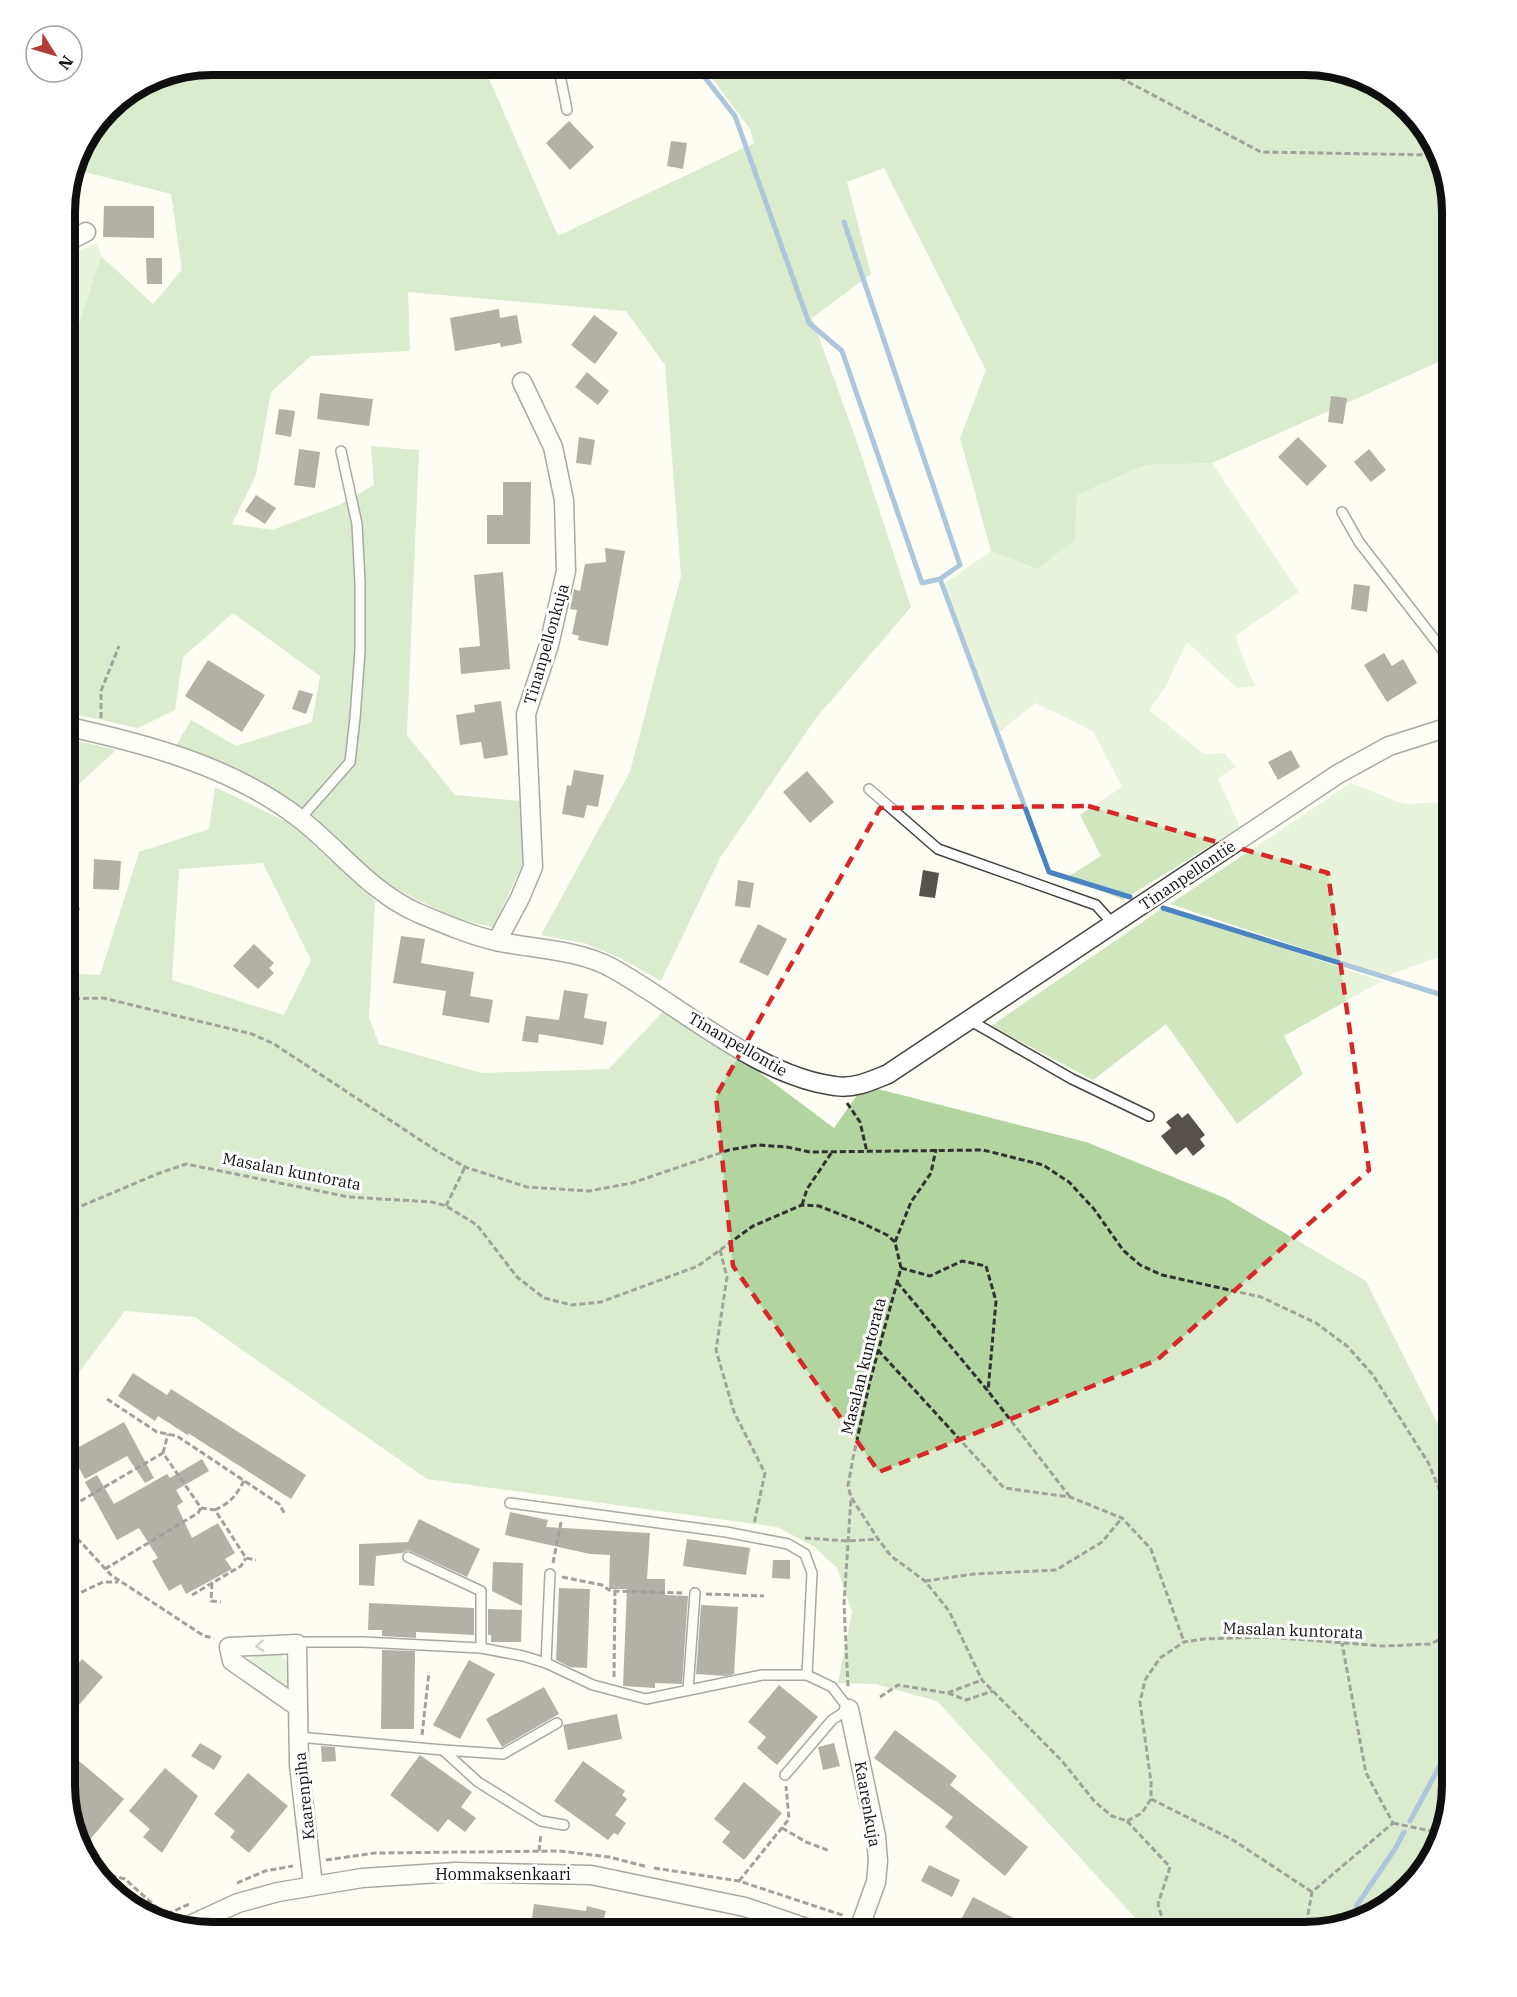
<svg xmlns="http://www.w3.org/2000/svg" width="1517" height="1997" font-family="'IBM Plex Serif',serif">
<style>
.green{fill:#cfe6bf}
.forest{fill:#b2d5a0;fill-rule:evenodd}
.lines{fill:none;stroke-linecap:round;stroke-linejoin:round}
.stream{stroke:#4a84c1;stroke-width:5}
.building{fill:#57524d}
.lane-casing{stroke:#424242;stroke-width:12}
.street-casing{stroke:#424242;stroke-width:21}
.path{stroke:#313131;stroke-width:3;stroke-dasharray:6 3;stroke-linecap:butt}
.lane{stroke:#fff;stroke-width:9}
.street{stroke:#fff;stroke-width:18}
.oneway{stroke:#9f9f9f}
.marked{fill:none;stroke:#d62828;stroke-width:4.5;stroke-dasharray:12 8;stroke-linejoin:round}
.labels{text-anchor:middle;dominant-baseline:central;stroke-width:6;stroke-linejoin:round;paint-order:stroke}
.street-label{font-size:16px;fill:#0f0f0f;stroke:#fff}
.rim{fill:none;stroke:#0f0f0f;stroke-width:8}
</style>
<rect width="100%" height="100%" fill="#fefdf3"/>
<g class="green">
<polygon points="97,243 101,256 65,368 65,256"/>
<polygon points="1212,463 1299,592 1236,635 1238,646 1255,686 1237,688 1187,642 1166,686 1149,710 1204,754 1224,753 1236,767 1218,778 1240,827 1123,900 1068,877 1101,856 1080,815 1122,787 1093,731 1035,703 1000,732 941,586 991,551 1037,569 1075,540 1077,495 1145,465"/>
<polygon points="1351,783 1404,804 1452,802 1452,960 1444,955 1386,976 1170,904"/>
<polygon points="1163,908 1382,981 1284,1036 1303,1074 1237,1124 1166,1024 1093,1080 991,1026"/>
<polygon points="257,1655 281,1655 290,1665 289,1687 286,1689 256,1668 250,1661 252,1656"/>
</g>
<g class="forest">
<polygon points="212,65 483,65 558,236 754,143 750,129 702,65 1315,65 1379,84 1428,130 1452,212 1452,356 1212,463 1145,465 1077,495 1075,540 1037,569 991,551 960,438 986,370 884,168 847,182 871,274 812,318 859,448 911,607 816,718 720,858 661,981 620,958 584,943 541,935 630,772 681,576 665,365 626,311 408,292 410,351 311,356 271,392 256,475 232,524 272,530 339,505 374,485 371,446 419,450 407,735 455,795 522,801 523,864 493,927 454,918 389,885 320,824 285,797 235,768 176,746 191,720 236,746 312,722 320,676 233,613 183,657 175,710 138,728 65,712 65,368 101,256 153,304 182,270 171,194 85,172 75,165 80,147 114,101 156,76"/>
<polygon points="65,738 116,750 65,797"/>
<path d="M215 787 291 824 375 901 369 1018 379 1044 481 1073 609 1069 669 1005 834 1128 857 1095 874 1088 1086 1142 1225 1198 1366 1281 1452 1452V1786L1433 1859 1388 1906 1306 1932H1148L937 1701 875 1684 838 1683 852 1612 837 1568 815 1547 777 1527 427 1479 195 1317 125 1311 65 1391V973L100 975 139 852 209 829ZM263 863 311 960 284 1015 172 980 179 869Z"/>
</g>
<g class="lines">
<g class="stream">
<polyline points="695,65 735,116 809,323 842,351 922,583 940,579 1049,872 1130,897"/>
<polyline points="844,222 960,565 940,579"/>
<polyline points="1163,908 1452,998"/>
<polyline points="1452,1444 1442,1416 1452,1388"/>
<polyline points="1410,1821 1452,1743"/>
<polyline points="1354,1915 1357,1905 1395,1849 1404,1832"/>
</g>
</g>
<g class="building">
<polygon points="569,121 594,147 570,170 546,143"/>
<polygon points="671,141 687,143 683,169 667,166"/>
<polygon points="104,206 154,206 154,238 103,237"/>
<polygon points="146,258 162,258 162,284 147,284"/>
<polygon points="499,309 500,318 517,315 522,343 501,347 500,343 455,351 450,318"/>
<polygon points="594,315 618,333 595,364 571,345"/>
<polygon points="587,372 609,391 598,405 575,387"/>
<polygon points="320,393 373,399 369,426 317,419"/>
<polygon points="1331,396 1347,398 1343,424 1328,422"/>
<polygon points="279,409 295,411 291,437 275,434"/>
<polygon points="579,437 595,440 591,465 576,463"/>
<polygon points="1298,437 1327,466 1307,486 1278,457"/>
<polygon points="299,449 320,452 315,488 294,485"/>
<polygon points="1369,449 1386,470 1371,482 1354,462"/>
<polygon points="503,482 531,482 530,544 487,544 487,515 503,515"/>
<polygon points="256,495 276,508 265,524 245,511"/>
<polygon points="605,548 625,551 608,646 578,640 579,636 572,634 577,610 570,609 574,589 580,591 585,564 606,562"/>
<polygon points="503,572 510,669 461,674 459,648 480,646 474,575"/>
<polygon points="1354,584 1370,586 1367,612 1351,609"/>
<polygon points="1384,653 1392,666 1403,659 1417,683 1387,702 1364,665"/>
<polygon points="208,660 265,695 242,732 185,696"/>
<polygon points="299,690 313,694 306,714 292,709"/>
<polygon points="501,701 508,755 484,759 481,742 460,745 456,715 475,712 474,705"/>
<polygon points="1291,750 1300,767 1278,780 1268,762"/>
<polygon points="574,770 604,775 598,807 587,805 584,818 562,814 567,785 571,786"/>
<polygon points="807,771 834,802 810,823 783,792"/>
<polygon points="94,859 121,861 119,890 93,889"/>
<polygon points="923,870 939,873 935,898 919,896"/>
<polygon points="738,880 754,883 750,908 735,906"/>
<polygon points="65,904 80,908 69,950 65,949"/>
<polygon points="758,924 787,939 768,976 739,962"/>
<polygon points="401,936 425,939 421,963 474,972 470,996 493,1000 489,1023 442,1015 446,991 393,983"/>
<polygon points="254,944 274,963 269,968 274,973 258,989 233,966"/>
<polygon points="564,990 588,994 584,1018 607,1022 603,1045 539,1034 538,1043 522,1041 526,1016 559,1020"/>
<polygon points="1178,1113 1182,1118 1188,1113 1205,1135 1200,1139 1205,1146 1193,1156 1186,1147 1176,1155 1161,1136 1171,1128 1166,1122"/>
<polygon points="133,1373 167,1395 171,1389 306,1475 291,1499 188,1433 189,1436 158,1416 155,1421 118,1396"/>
<polygon points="124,1422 154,1478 145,1483 127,1456 85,1479 70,1452"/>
<polygon points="202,1459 209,1471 176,1490 183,1502 177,1506 192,1538 218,1523 235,1553 225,1559 232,1569 186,1594 181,1584 169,1591 152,1561 158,1558 139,1528 117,1540 85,1482 97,1475 114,1504 167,1474 170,1478"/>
<polygon points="510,1512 548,1520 546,1527 650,1533 647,1579 665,1579 665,1595 688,1596 682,1684 655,1683 655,1688 623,1686 627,1589 609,1589 610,1555 590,1554 505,1535"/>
<polygon points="419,1519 480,1549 467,1577 408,1550 402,1553 376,1556 374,1586 359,1585 359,1544 408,1542"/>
<polygon points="687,1539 750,1548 746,1575 683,1566"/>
<polygon points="773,1560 790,1560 790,1579 772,1578"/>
<polygon points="493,1562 523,1563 522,1606 492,1591"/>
<polygon points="559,1588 590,1589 587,1668 570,1667 556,1660"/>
<polygon points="369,1603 474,1608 474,1635 416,1632 416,1638 382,1636 382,1630 368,1630"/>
<polygon points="701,1605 738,1607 734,1674 726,1676 696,1674"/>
<polygon points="488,1609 522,1610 521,1642 491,1642 491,1635 488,1635"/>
<polygon points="382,1650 415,1651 414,1729 381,1729"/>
<polygon points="82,1659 103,1677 65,1721 65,1679"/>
<polygon points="469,1660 495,1674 460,1739 433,1725"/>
<polygon points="779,1685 818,1717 777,1765 757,1748 766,1737 748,1722"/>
<polygon points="544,1687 559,1714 502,1747 486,1719"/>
<polygon points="617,1714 622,1739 568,1750 563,1725"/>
<polygon points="895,1730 957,1776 950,1785 1028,1847 1005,1876 945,1827 953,1817 874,1758"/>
<polygon points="200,1743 222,1756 214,1770 191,1756"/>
<polygon points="834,1743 840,1766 823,1770 818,1747"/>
<polygon points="321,1746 335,1747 336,1761 322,1762"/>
<polygon points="65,1749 124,1799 83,1848 64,1785"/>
<polygon points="420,1755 472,1792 461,1807 476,1818 465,1832 448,1819 438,1832 390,1795"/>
<polygon points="583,1761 625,1791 622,1795 627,1799 615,1815 626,1823 618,1835 614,1833 608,1840 554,1801"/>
<polygon points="165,1768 198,1796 162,1853 143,1837 150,1829 129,1811"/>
<polygon points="248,1773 288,1806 249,1853 230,1837 235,1831 214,1814"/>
<polygon points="744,1782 782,1813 744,1860 722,1842 730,1832 714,1819"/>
<polygon points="929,1865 960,1880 952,1897 921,1881"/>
<polygon points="973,1897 1041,1932 973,1932 958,1925"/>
<polygon points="534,1904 586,1911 587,1906 606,1911 600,1932 585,1932 562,1926 561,1932 530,1932"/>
</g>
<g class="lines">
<defs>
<g id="lane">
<polyline points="555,65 560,75 567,110"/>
<polyline points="1342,512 1359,542 1452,662"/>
<polyline points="869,789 938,849 1096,905 1114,925"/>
<polyline points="300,819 350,762 355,718 360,651 360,582 357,524 341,451"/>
<polyline points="971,1021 1072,1079 1149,1116"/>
<polyline points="510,1503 726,1532 788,1544 805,1554 812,1573 807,1675"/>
<polyline points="408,1557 481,1591 481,1648"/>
<polyline points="297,1644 307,1642 363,1642 481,1648 523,1656 546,1663 593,1685 646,1699 762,1675 807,1675 832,1687 849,1709 832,1720 785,1775"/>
<polyline points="546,1663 550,1574"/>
<polyline points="688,1690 695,1593"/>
<polyline points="298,1737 443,1750 478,1782 523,1810 541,1821 564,1825"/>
<polyline points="443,1750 503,1754 557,1723"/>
</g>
<g id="street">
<polyline points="65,243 86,232"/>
<path d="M65 726C147 744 231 766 299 818 340 850 369 891 418 913 444 924 472 936 500 942 536 949 579 950 612 968 681 1006 757 1076 835 1086 854 1089 871 1081 888 1074L1338 774 1389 746 1452 726"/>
<polyline points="497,941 520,898 533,867 526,714 549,645 566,571 564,500 553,447 522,382"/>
<polyline points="298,1707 232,1661 229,1647 297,1644 299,1765 313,1885"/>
<polyline points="849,1709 876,1836 878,1861 876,1882 858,1932"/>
<polyline points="188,1926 238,1903 278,1892 362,1878 455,1872 591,1875 745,1907 818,1932"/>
<polyline points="755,1932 763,1913"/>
</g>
</defs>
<use href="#lane" class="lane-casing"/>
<use href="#street" class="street-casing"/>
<g class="path">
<polyline points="1096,65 1261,152 1435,155"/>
<polyline points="101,718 101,691 119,646"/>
<polyline points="65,999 103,998 252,1034 274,1044 437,1151 465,1167 527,1187 589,1191 632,1183 729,1150 758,1145 787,1147 810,1152 983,1150 1043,1165 1069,1182 1094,1209 1123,1250 1140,1265 1162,1275 1261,1297 1316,1323 1347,1346 1373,1375 1429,1464 1452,1521"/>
<polyline points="847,1103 860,1122 867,1152"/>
<polyline points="802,1205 807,1189 832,1152"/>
<polyline points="446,1206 465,1167"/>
<polyline points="65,1213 157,1174 186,1164 349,1197 432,1202 446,1206 477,1225 517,1277 544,1298 572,1305 601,1302 698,1266 753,1226 802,1205 819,1206 860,1222 887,1235 895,1242 901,1268 870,1381 853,1458 848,1486 851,1497 878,1539 891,1556 925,1581 949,1611 982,1680 1062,1761 1095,1802 1112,1816 1127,1821 1142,1813 1151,1799 1151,1782 1140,1702 1145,1680 1160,1658 1184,1642 1203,1639 1268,1637 1383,1646 1430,1644 1446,1637 1452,1631"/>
<polyline points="895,1242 911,1202 931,1173 936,1149"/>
<polyline points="720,1250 727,1277 716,1350 734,1412 765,1473 754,1524"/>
<polyline points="901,1268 930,1276 962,1261 986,1266 996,1301 988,1391"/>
<polyline points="897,1282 988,1391 1070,1497"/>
<polyline points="878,1350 1004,1488 1070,1497 1122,1518 1151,1549 1184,1642"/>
<polyline points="107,1399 157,1432 177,1436 279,1504 285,1514"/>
<polyline points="163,1453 168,1434"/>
<polyline points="1439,1489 1452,1483"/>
<polyline points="65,1510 163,1453 201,1508 215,1510 246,1558 256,1560"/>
<path d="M215 1510C231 1502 235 1497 244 1481"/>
<polyline points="65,1525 111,1575 204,1636 214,1638"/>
<polyline points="805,1538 848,1541 878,1539"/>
<polyline points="553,1563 561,1522"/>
<polyline points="105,1569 198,1513 201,1508"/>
<polyline points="562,1577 602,1585 609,1590 615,1591 682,1593"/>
<polyline points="925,1581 974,1574 1056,1570 1102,1542 1122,1518"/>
<polyline points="212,1583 211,1601 221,1602"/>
<polyline points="706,1594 764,1596"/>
<polyline points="192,1595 241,1566 246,1558"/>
<polyline points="65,1600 103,1582 118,1582"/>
<polyline points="614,1677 615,1591"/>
<polyline points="848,1686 844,1604 851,1498"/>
<polyline points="948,1693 966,1700 993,1691"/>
<polyline points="880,1697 898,1685 947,1693 982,1680"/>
<polyline points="422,1735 429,1672"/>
<polyline points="1151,1799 1233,1840 1312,1892"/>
<polyline points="1127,1821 1170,1867 1158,1904 1166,1932"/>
<polyline points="1393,1823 1440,1833"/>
<polyline points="782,1828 806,1842 830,1851"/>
<polyline points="539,1851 541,1834"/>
<polyline points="326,1860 375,1853 560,1851 609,1857 648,1867"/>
<polyline points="654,1868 739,1881 845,1916"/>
<polyline points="93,1871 125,1879 164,1914 168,1921"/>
<polyline points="739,1881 789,1819 786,1786"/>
<polyline points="237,1883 265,1871 293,1866"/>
<polyline points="159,1918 189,1904"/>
<polyline points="876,1928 887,1932"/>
<polyline points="1289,1932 1307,1920 1312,1892 1393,1823 1366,1773 1342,1643"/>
</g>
<use href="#lane" class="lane"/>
<use href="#street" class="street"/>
</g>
<defs><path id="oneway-chevron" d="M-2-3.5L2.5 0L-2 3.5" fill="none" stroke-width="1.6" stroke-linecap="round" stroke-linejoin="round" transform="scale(1.5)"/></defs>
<use class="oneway" href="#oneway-chevron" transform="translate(260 1646) rotate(177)"/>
<path d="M0 0H1517V1997H0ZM1088 806 1328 873 1369 1170 1157 1360 879 1472 733 1266 716 1096 880 808Z" fill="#fefdf3" fill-opacity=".55" fill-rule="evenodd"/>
<path class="marked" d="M1088 806 1328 873 1369 1170 1157 1360 879 1472 733 1266 716 1096 880 808Z"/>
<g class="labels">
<g class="street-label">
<text transform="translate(546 644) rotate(-74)">Tinanpellonkuja</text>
<text transform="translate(1187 875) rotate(-34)">Tinanpellontie</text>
<text transform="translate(738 1044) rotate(30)">Tinanpellontie</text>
<text transform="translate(292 1171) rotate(11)">Masalan kuntorata</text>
<text transform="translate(863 1366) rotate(-76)">Masalan kuntorata</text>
<text transform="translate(1293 1630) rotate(2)">Masalan kuntorata</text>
<text transform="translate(304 1796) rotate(-96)">Kaarenpiha</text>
<text transform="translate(868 1804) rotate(80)">Kaarenkuja</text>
<text x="503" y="1874">Hommaksenkaari</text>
</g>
</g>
<path d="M0 0H1517V1997H0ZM212 75H1305A137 137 0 0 1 1442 212V1785A137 137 0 0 1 1305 1922H212A137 137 0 0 1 75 1785V212A137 137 0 0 1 212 75Z" fill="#fff" fill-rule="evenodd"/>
<path class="rim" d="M212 75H1305A137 137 0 0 1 1442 212V1785A137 137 0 0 1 1305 1922H212A137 137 0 0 1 75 1785V212A137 137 0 0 1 212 75Z"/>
<g transform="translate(54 54) rotate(127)"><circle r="28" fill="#ffffff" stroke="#9f9f9f" stroke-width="1.5"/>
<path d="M0-4.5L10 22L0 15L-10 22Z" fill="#b33c34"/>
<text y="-9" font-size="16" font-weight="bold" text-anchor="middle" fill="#0f0f0f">N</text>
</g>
</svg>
